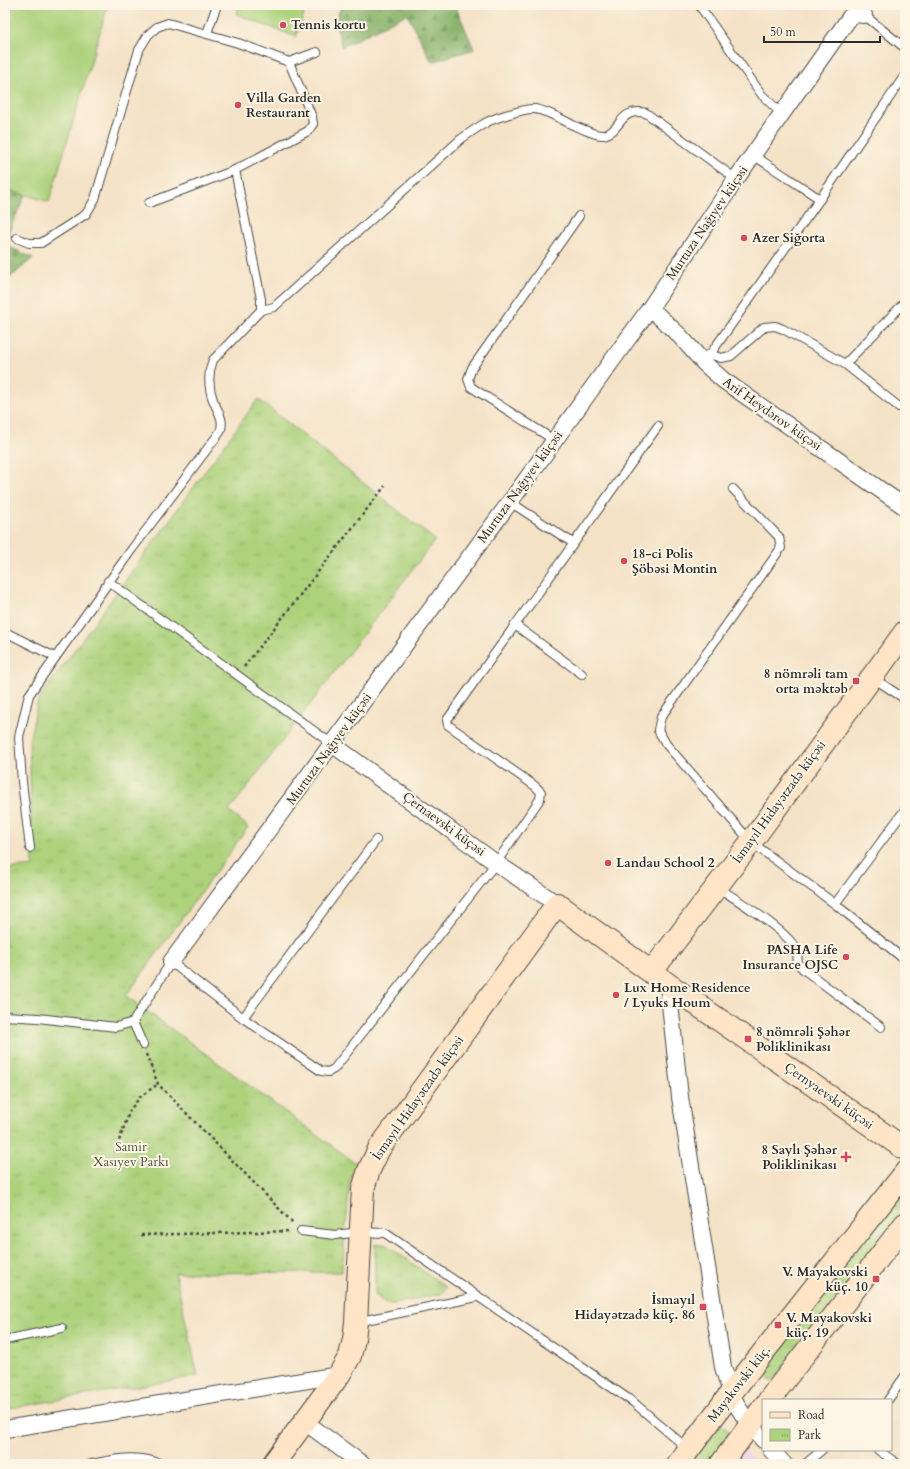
<svg xmlns="http://www.w3.org/2000/svg" width="910" height="1469" font-family="Cardo,serif">
<style>
.built{fill:#ecd1e9}
.green{fill:#acd27c;stroke:#6c7e54}
.forest{fill:url(#forest-firs);stroke:#5a704c}
.park{fill:url(#park-tufts);stroke:#6c7e54}
.lines{fill:none;stroke-linecap:round;stroke-linejoin:round}
.lane-casing{stroke:#494642;stroke-width:10}
.street-casing{stroke:#494642;stroke-width:18}
.secondary-casing{stroke:#494642;stroke-width:24}
.path{stroke:#494642;stroke-width:2.5;stroke-dasharray:3 3;stroke-linecap:butt}
.lane{stroke:#fff;stroke-width:8}
.street{stroke:#fff;stroke-width:16}
.secondary{stroke:#ffe4c6;stroke-width:22}
.poi-dot{fill:#d1495b;stroke:#fcf5e5;stroke-width:1.5}
.labels{text-anchor:middle;dominant-baseline:central;stroke-width:4;stroke-linejoin:round;paint-order:stroke}
.poi-label{font-size:13px;font-weight:bold;fill:#2b2b2b;stroke:#fcf5e5;text-anchor:start}
.street-label{font-size:13px;fill:#2b2b2b;stroke:#fcf5e5}
.park-label{font-size:13px;fill:#4b553f;stroke:#fcf5e5}
</style>
<defs>
<pattern id="forest-firs" width="22" height="20" patternUnits="userSpaceOnUse"><rect width="22" height="20" fill="#89b46c"/><path d="M5 1l3.5 6h-7zM16 11l3.5 6h-7z" fill="#709359"/></pattern>
<pattern id="park-tufts" width="24" height="20" patternUnits="userSpaceOnUse"><rect width="24" height="20" fill="#acd27c"/><path d="M3 7l-1-3M5 7V3M7 7l1-3M15 17l-1-3M17 17v-4M19 17l1-3" fill="none" stroke="#94b46b"/></pattern>
</defs>
<rect width="100%" height="100%" fill="#fcf5e5"/>
<filter id="ink" filterUnits="userSpaceOnUse"><feTurbulence type="fractalNoise" baseFrequency=".025" numOctaves="2"/><feDisplacementMap in="SourceGraphic" scale="8" xChannelSelector="R" yChannelSelector="G"/><feConvolveMatrix kernelMatrix="1 2 1 2 8 2 1 2 1" color-interpolation-filters="sRGB"/></filter>
<filter id="wash" filterUnits="userSpaceOnUse"><feTurbulence type="fractalNoise" baseFrequency=".012" numOctaves="4" result="noise"/><feDisplacementMap in="SourceGraphic" scale="16" xChannelSelector="R" yChannelSelector="G"/><feGaussianBlur stdDeviation="0.9" result="paint"/><feColorMatrix in="noise" values="0 0 0 0 0 0 0 0 0 0 0 0 0 0 0 0 0 1.4 0 .05"/><feComposite in="paint" operator="in"/></filter>
<g filter="url(#wash)">
<rect width="100%" height="100%" fill="#f4e2c6"/>
<polygon class="built" points="743,1451 761,1464 733,1464"/>
<g class="green">
<polygon points="5,5 108,5 49,202 5,189"/>
<polygon points="239,5 288,5 305,11 296,37 236,14"/>
</g>
<g class="forest">
<polygon points="342,5 455,5 474,49 432,62 407,14 342,47 335,22"/>
<polygon points="5,189 25,195 5,241"/>
<polygon points="5,245 33,258 5,282"/>
</g>
<g class="park">
<polygon points="258,399 435,540 229,811 248,827 126,996 357,1164 350,1180 342,1272 175,1273 198,1376 5,1409 5,869 33,866 29,741 38,700"/>
<polygon points="905,1185 905,1211 772,1382 760,1372"/>
<polygon points="375,1244 385,1244 446,1287 441,1294 388,1305 375,1295"/>
<polygon points="720,1424 733,1434 710,1464 690,1464"/>
</g>
</g>
<g filter="url(#ink)">
<g class="lines">
<defs>
<g id="lane">
<polyline points="699,5 762,95 783,115"/>
<polyline points="864,15 905,48"/>
<polyline points="207,33 217,5"/>
<polyline points="289,62 317,52"/>
<polyline points="753,155 820,199"/>
<polyline points="149,203 235,170"/>
<path d="M17 238 29 243H41L86 214 95 199 139 50 148 35 157 27 168 23 238 43 289 62 312 117 313 124 308 131 235 170 261 299V310L213 360C208 373 208 386 213 400 218 412 225 420 220 432L132 549 29 695 19 737 22 782 30 848"/>
<path d="M261 310 274 307 461 139C468 134 475 129 482 125 490 119 525 108 535 109 549 111 564 121 577 127 584 129 596 136 603 135 622 132 618 107 646 113L736 179"/>
<polyline points="709,354 721,358 731,356 764,327 775,326 783,329 845,364 899,407 905,408"/>
<polyline points="704,363 820,199 905,75"/>
<polyline points="845,364 905,302"/>
<polyline points="554,440 471,387 468,379 472,368 579,216"/>
<polyline points="733,489 779,537 781,548 661,717 658,730 666,744 751,842 835,904 905,960"/>
<polyline points="510,502 573,543"/>
<polyline points="108,581 332,744"/>
<polyline points="515,625 582,674"/>
<polyline points="5,632 55,657"/>
<polyline points="873,678 905,699"/>
<path d="M717 887C734 898 793 934 797 952 798 956 797 960 798 964L803 969 881 1027"/>
<polyline points="835,904 904,811"/>
<polyline points="5,1016 38,1018 116,1027 133,1022 171,962 243,1018 321,1071 328,1072 334,1069 496,863 540,799 541,792 535,786 448,725 447,720 658,426"/>
<polyline points="243,1018 376,840"/>
<polyline points="133,1022 143,1045"/>
<polyline points="301,1231 335,1235 360,1232 385,1233 633,1402 688,1449"/>
<polyline points="356,1322 477,1297"/>
<polyline points="5,1340 62,1328"/>
<polyline points="888,1400 905,1376"/>
<polyline points="878,1450 898,1464"/>
<path d="M91 1464C117 1459 136 1454 162 1464"/>
<polyline points="805,1464 822,1450"/>
</g>
<g id="street">
<polyline points="650,308 679,335 704,363 723,380 905,507"/>
<polyline points="332,744 496,863 557,904"/>
<polyline points="171,962 510,502 650,308 736,179 850,17 856,14 864,15"/>
<path d="M669 985 670 1004 680 1097 723 1367C733 1402 739 1413 763 1440"/>
<polyline points="305,1422 362,1464"/>
<polyline points="5,1429 339,1375"/>
<polyline points="771,1450 784,1464"/>
</g>
<g id="secondary">
<polyline points="652,971 751,842 905,632"/>
<polyline points="769,1400 905,1224"/>
<polyline points="273,1464 339,1375 350,1356 354,1339 356,1322 363,1189 369,1170 379,1149 557,904 669,985 905,1149"/>
<polyline points="678,1464 731,1393 905,1173"/>
<polyline points="721,1464 763,1408"/>
</g>
</defs>
<use href="#lane" class="lane-casing"/>
<use href="#street" class="street-casing"/>
<use href="#secondary" class="secondary-casing"/>
<g class="path">
<polyline points="244,667 385,486"/>
<polyline points="146,1054 158,1084 294,1224"/>
<polyline points="115,1152 130,1110 140,1097 158,1084"/>
<polyline points="141,1235 291,1231"/>
</g>
<use href="#lane" class="lane"/>
<use href="#street" class="street"/>
<use href="#secondary" class="secondary"/>
</g>
</g>
<g class="poi-dot">
<circle cx="283" cy="25" r="4"/>
<circle cx="238" cy="105" r="4"/>
<circle cx="744" cy="238" r="4"/>
<circle cx="624" cy="561" r="4"/>
<rect x="852" y="677" width="8" height="8" rx="2"/>
<circle cx="608" cy="863" r="4"/>
<circle cx="846" cy="957" r="4"/>
<circle cx="616" cy="995" r="4"/>
<rect x="744" y="1035" width="8" height="8" rx="2"/>
<path d="M844 1151h4v4h4v4h-4v4h-4v-4h-4v-4h4z"/>
<rect x="872" y="1275" width="8" height="8" rx="2"/>
<rect x="699" y="1303" width="8" height="8" rx="2"/>
<rect x="774" y="1321" width="8" height="8" rx="2"/>
</g>
<g class="labels">
<g class="poi-label">
<text x="291" y="25">Tennis kortu</text>
<text x="246" y="98">Villa Garden<tspan x="246" dy="15">Restaurant</tspan></text>
<text x="752" y="238">Azer Siğorta</text>
<text x="632" y="554">18-ci Polis<tspan x="632" dy="15">Şöbəsi Montin</tspan></text>
<text x="848" y="674" text-anchor="end">8 nömrəli tam<tspan x="848" dy="15">orta məktəb</tspan></text>
<text x="616" y="863">Landau School 2</text>
<text x="838" y="950" text-anchor="end">PASHA Life<tspan x="838" dy="15">Insurance OJSC</tspan></text>
<text x="624" y="988">Lux Home Residence<tspan x="624" dy="15">/ Lyuks Houm</tspan></text>
<text x="756" y="1032">8 nömrəli Şəhər<tspan x="756" dy="15">Poliklinikası</tspan></text>
<text x="837" y="1150" text-anchor="end">8 Saylı Şəhər<tspan x="837" dy="15">Poliklinikası</tspan></text>
<text x="868" y="1272" text-anchor="end">V. Mayakovski<tspan x="868" dy="15">küç. 10</tspan></text>
<text x="695" y="1300" text-anchor="end">İsmayıl<tspan x="695" dy="15">Hidayətzadə küç. 86</tspan></text>
<text x="786" y="1318">V. Mayakovski<tspan x="786" dy="15">küç. 19</tspan></text>
</g>
<g class="street-label">
<text transform="translate(707 223) rotate(-56)">Murtuza Nağıyev küçəsi</text>
<text transform="translate(772 414) rotate(35)">Arif Heydərov küçəsi</text>
<text transform="translate(520 487) rotate(-54)">Murtuza Nağıyev küçəsi</text>
<text transform="translate(329 749) rotate(-54)">Murtuza Nağıyev küçəsi</text>
<text transform="translate(779 802) rotate(-54)">İsmayıl Hidayətzadə küçəsi</text>
<text transform="translate(444 824) rotate(36)">Çernaevski küçəsi</text>
<text transform="translate(829 1096) rotate(35)">Çernyaevski küçəsi</text>
<text transform="translate(418 1098) rotate(-55)">İsmayıl Hidayətzadə küçəsi</text>
<text transform="translate(739 1384) rotate(-52)">Mayakovski küç.</text>
</g>
<g class="park-label">
<text x="131" y="1147">Samir<tspan x="131" dy="15">Xasıyev Parkı</tspan></text>
</g>
</g>
<rect width="910" height="1469" fill="none" stroke="#fcf5e5" stroke-width="20"/>
<rect x="762" y="1399" width="130" height="52" fill="#fcf5e5" stroke="#a8a49b"/>
<rect x="770" y="1412" width="20" height="6" fill="#ffe4c6" stroke="#a8a49b"/>
<text x="798" y="1419" font-size="12" fill="#2b2b2b">Road</text>
<rect x="770" y="1429" width="20" height="12" fill="url(#park-tufts)" stroke="#a8a49b"/>
<text x="798" y="1439" font-size="12" fill="#2b2b2b">Park</text>
<path d="M764 36v6h116v-6" fill="none" stroke="#2b2b2b" stroke-width="2"/>
<text x="770" y="36" font-size="12" fill="#2b2b2b" stroke="#fcf5e5" stroke-width="3" paint-order="stroke">50 m</text>
</svg>
